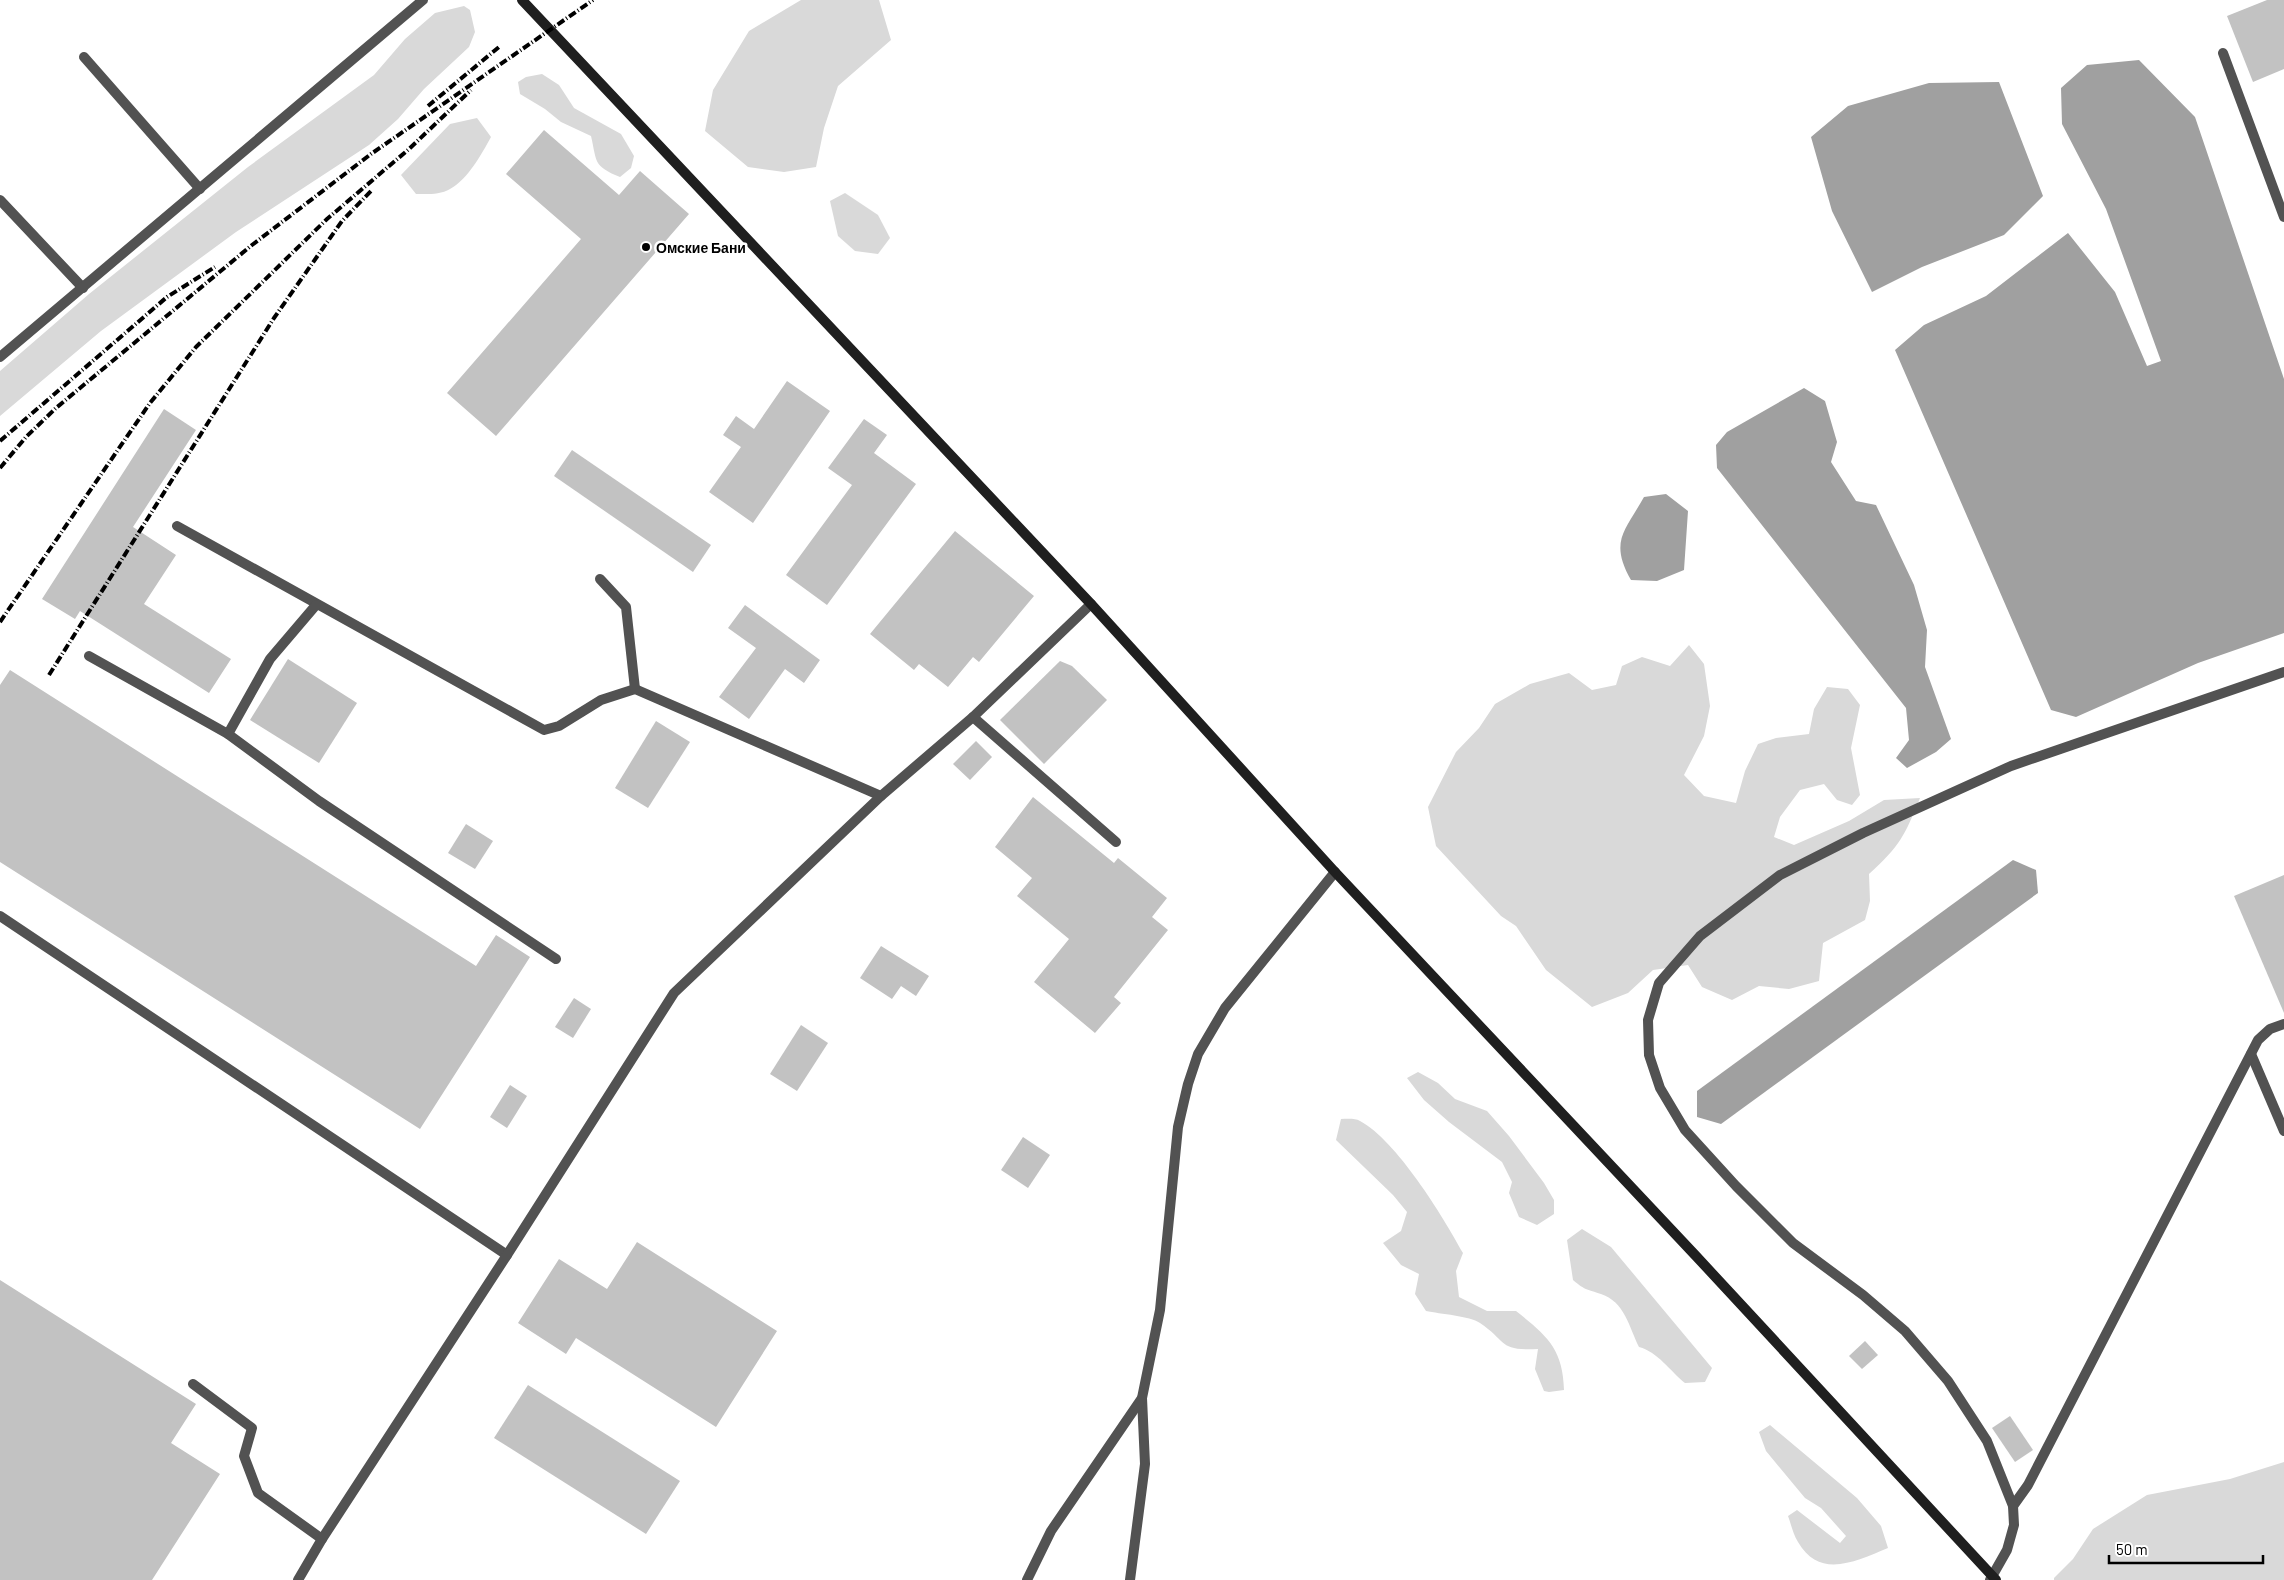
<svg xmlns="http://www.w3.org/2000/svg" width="2284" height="1580" font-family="Barlow,sans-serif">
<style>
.green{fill:#d9d9d9}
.water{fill:#a0a0a0}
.building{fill:#c2c2c2}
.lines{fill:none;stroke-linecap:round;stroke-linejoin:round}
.lane{stroke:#525252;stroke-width:10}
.street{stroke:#525252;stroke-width:10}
.secondary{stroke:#1f1f1f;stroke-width:10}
.rail{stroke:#000;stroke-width:4;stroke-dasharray:8 2.5 1 2.5;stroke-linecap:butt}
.poi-dot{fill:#000;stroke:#fff;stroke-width:2}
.labels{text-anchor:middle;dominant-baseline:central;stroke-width:5;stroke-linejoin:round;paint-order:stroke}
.poi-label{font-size:14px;font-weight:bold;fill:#000;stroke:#fff;text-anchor:start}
</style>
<rect width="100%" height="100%" fill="#fff"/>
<g class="green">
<polygon points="801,0 879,0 891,40 838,86 824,128 816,167 784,172 748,167 705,131 713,90 749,31"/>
<polygon points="464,6 470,10 475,32 469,47 424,89 398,119 369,145 236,232 101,331 0,416 0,371 89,294 248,167 374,75 405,39 435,13"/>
<path d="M542 74 559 85 574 108 621 134 634 156 631 168 620 177C593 166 597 162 591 136L561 122 545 109 520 94 518 82 526 77Z"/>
<path d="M477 118 491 137C481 155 468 179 450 189 440 195 427 194 416 194L401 175 450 124Z"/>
<polygon points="845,193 878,215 890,238 878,254 855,251 838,236 830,201"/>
<path d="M1689 645 1704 664 1710 706 1704 736 1684 775 1704 796 1736 803 1745 771 1758 744 1776 738 1809 734 1814 709 1827 687 1848 689 1860 705 1851 748 1860 795 1852 805 1837 800 1824 784 1800 790 1780 817 1774 837 1794 845 1849 821 1884 800 1920 798C1905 835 1900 846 1869 874L1870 901 1865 920 1823 943 1819 981 1789 989 1759 986 1732 1000 1702 987 1688 965 1653 970 1628 993 1592 1007 1546 970 1516 926 1501 916 1436 846 1428 807 1456 752 1479 728 1495 704 1530 684 1569 673 1592 690 1616 685 1622 666 1642 657 1670 666Z"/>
<polygon points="1418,1072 1438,1083 1455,1099 1487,1111 1509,1136 1544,1183 1554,1200 1554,1214 1537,1225 1519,1217 1509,1193 1512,1182 1502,1162 1449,1122 1424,1100 1407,1078"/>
<path d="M1341 1119C1347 1119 1355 1118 1360 1121 1396 1140 1443 1216 1463 1253L1456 1271 1459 1297 1487 1311H1516C1546 1335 1563 1348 1564 1390L1549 1392 1544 1391 1535 1369 1538 1349C1498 1351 1508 1342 1480 1323 1470 1316 1440 1314 1426 1311L1415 1294 1419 1274 1401 1265 1383 1243 1401 1231 1407 1212 1393 1195 1336 1140Z"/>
<path d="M1582 1229 1611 1247 1712 1368 1705 1382 1685 1383C1670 1371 1658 1352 1639 1347 1629 1327 1625 1302 1601 1294 1587 1289 1586 1291 1573 1280L1567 1240Z"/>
<path d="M1770 1425 1857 1498 1881 1526 1888 1548C1856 1561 1820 1580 1798 1542 1793 1534 1791 1524 1788 1516L1797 1510 1840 1543 1846 1536 1821 1508 1805 1498 1795 1486 1766 1451 1759 1432Z"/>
<polygon points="2284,1462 2284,1580 2054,1580 2054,1578 2073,1559 2093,1529 2147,1495 2230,1479"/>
</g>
<g class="water">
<polygon points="2139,60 2195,117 2284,379 2284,633 2198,663 2076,717 2051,710 1895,350 1924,325 1986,296 2068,233 2115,292 2147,366 2161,361 2106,209 2062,124 2061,88 2087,65"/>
<polygon points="1999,82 2043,196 2004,235 1922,267 1872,292 1832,211 1811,137 1848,106 1929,83"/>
<polygon points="1804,388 1825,401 1837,442 1831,462 1856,501 1876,505 1914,585 1927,630 1925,667 1951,739 1936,752 1907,768 1896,758 1909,740 1906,708 1717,468 1716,445 1727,432"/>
<path d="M1666 494 1688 511 1684 570 1657 581 1631 580C1609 541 1625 531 1644 497Z"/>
<polygon points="2013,860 2036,870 2038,893 1721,1124 1697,1117 1697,1091"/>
</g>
<g class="building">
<polygon points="2267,0 2284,0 2284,69 2253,82 2227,16"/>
<polygon points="544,130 619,195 640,171 689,214 496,436 447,393 581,239 506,174"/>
<polygon points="787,381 830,411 753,523 709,492 741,447 723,435 736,416 754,429"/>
<polygon points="164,409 196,430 133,527 176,555 144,604 231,659 209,693 80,611 75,619 42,599"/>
<polygon points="864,419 887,435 874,453 916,484 827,605 786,575 852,485 828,468"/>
<polygon points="572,450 711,545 693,572 554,476"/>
<polygon points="955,531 1034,596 979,662 973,657 948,687 919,664 914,670 870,634"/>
<polygon points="745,605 820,660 804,683 785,669 749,719 719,697 756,648 728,628"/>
<polygon points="288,659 357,703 319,763 250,720"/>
<polygon points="1060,661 1072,666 1107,700 1044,764 1000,720"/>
<polygon points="10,670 476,966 496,935 530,957 420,1129 0,862 0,685"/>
<polygon points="656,721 690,742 648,808 615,788"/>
<polygon points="976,741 992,757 970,780 953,764"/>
<polygon points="1033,797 1114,863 1118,858 1167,898 1152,917 1168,930 1114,997 1121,1003 1095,1033 1034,982 1069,939 1017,896 1032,878 995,847"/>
<polygon points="466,824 493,841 475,869 448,853"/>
<polygon points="2284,875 2284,1013 2234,896"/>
<polygon points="881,946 929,976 916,996 901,986 892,999 860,978"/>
<polygon points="574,998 591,1009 573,1038 555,1027"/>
<polygon points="801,1025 828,1043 797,1091 770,1074"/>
<polygon points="510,1085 527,1096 507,1128 490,1117"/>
<polygon points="1023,1137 1050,1155 1028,1188 1001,1170"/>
<polygon points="637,1242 777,1331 716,1427 576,1338 566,1354 518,1323 559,1259 607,1289"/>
<polygon points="0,1280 196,1404 171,1443 220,1474 152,1580 0,1580"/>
<polygon points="1865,1341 1878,1355 1862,1369 1849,1356"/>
<polygon points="528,1385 680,1481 646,1534 494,1438"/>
<polygon points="2010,1416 2033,1450 2015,1462 1992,1428"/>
</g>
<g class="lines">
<g class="lane">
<polyline points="2223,53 2284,217"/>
<polyline points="84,57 200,189"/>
<polyline points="0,200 83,288"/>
<polyline points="0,357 423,0"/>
<polyline points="177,526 544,730 559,726 601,700 635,689 881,796"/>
<polyline points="600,579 626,607 635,689"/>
<polyline points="89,656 228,734 319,801 556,959"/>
<polyline points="973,717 1116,842"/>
<polyline points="228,734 270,659 316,605"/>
<polyline points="0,916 507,1255"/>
<polyline points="2251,1054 2284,1131"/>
<polyline points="193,1384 252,1428 244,1456 258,1493 322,1539"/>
<polyline points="2013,1506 2028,1485 2258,1040 2270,1029 2284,1024"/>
<polyline points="1130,1580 1145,1464 1142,1398"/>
<polyline points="1990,1580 2007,1550 2014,1525 2013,1506 1987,1441 1948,1381 1905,1331 1863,1295 1793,1243 1736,1186 1685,1130 1660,1088 1649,1055 1648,1020 1659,983 1700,936 1780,875 1863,833 2011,766 2284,672"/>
</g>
<g class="street">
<polyline points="298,1580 322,1539 507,1255 674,993 881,796 973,717 1091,604"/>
<polyline points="1027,1580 1051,1531 1142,1398 1160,1310 1178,1127 1188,1084 1198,1054 1225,1008 1335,872"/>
</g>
<polyline class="secondary" points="522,0 1091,604 1335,872 1696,1256 1996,1580"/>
<g class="rail">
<polyline points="428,106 499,47"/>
<polyline points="0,441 167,297 215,267"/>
<polyline points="0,468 26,437 56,408 252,245 371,154 593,0"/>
<polyline points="0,622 150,403 196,347 327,219 409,149 471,90"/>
<polyline points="49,675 274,318 342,221 372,190"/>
</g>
</g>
<circle class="poi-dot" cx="646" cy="247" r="5"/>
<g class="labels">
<g class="poi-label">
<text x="656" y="247">Омские Бани</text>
</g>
</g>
<path d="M2109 1555v8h154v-8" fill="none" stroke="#000000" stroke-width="2.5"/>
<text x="2116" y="1555" font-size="15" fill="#000000" stroke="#ffffff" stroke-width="4" paint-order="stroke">50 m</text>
</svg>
